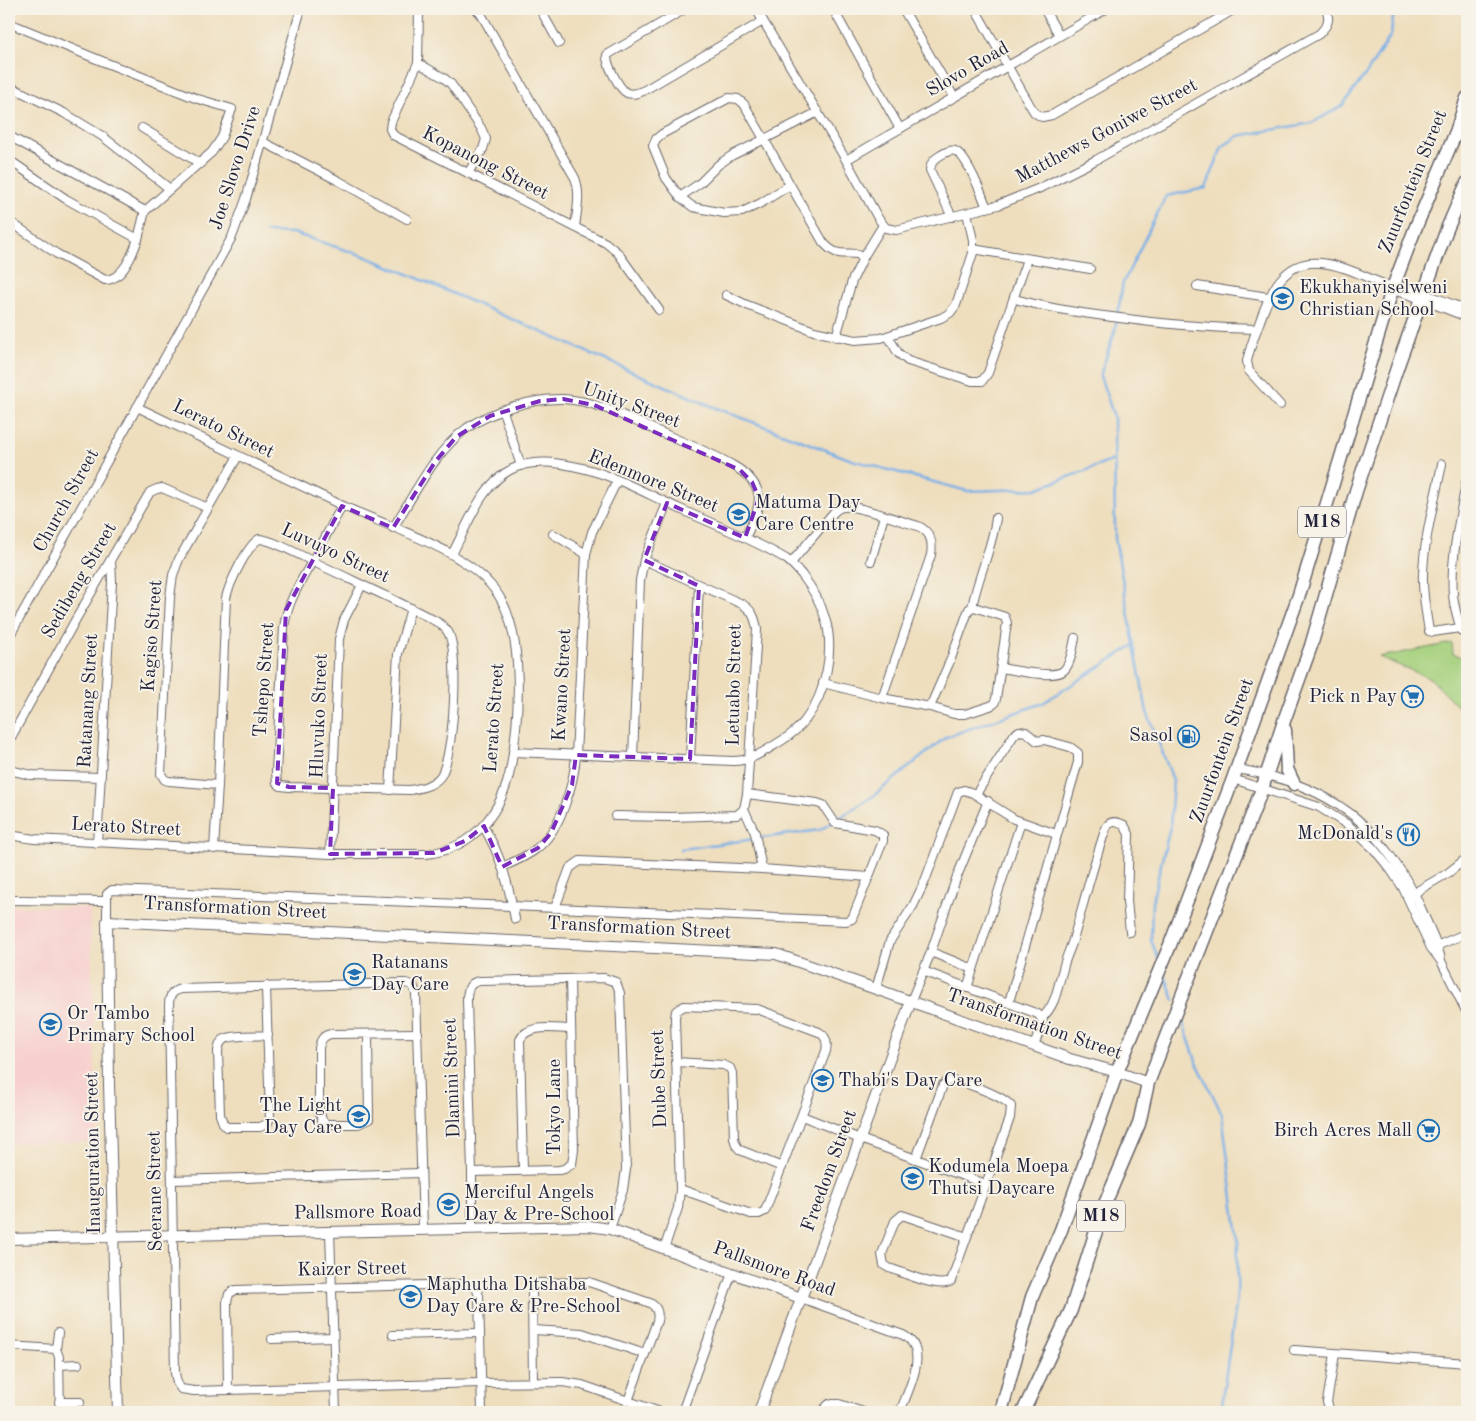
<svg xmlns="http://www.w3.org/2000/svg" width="1476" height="1421" font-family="'Old Standard TT',serif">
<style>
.built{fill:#f7d0ce}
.green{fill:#a5d07d;stroke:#64795c}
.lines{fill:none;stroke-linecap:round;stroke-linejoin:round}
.stream{stroke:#78afe7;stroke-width:2.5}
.minor-casing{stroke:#696468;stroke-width:10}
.tertiary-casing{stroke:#696468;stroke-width:12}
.primary-casing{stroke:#696468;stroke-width:15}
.minor{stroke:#fff;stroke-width:8}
.tertiary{stroke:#fff;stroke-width:10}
.primary{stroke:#fff;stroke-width:12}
.marked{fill:none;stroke:#7b2cbf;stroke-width:4;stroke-dasharray:10 6;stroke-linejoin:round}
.labels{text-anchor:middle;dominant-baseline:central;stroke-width:4;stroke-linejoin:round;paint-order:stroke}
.shield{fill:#f7f3e8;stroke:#62616f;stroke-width:1}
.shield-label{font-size:18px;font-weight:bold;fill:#22223b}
.street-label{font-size:19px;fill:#22223b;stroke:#f7f3e8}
.poi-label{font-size:19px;fill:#22223b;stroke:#f7f3e8;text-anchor:start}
</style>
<rect width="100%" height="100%" fill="#f7f3e8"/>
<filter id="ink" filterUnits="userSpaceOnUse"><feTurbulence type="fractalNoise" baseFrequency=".02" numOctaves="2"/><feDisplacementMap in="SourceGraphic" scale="10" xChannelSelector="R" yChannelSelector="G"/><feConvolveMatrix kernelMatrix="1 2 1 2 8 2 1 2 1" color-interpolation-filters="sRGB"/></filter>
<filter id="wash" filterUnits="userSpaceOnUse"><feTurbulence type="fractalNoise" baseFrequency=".0096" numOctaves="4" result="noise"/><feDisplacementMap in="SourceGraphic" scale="20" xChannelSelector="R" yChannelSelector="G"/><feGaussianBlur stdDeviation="1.12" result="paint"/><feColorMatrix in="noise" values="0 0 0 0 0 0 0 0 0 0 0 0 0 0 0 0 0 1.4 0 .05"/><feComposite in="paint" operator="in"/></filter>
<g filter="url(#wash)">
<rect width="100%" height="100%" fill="#eedebd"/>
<polygon class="built" points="9,906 90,908 97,1142 9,1143"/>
<polygon class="green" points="1452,643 1453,654 1467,659 1467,716 1431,679 1379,657"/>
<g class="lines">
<g class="stream">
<polyline points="265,232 293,233 364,256 415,277 711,406 852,460 967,491 1036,489 1114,460"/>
<polyline points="681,849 820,830 872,797 946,737 1043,703 1134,645"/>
<polyline points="1159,961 1151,940 1152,902 1170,827 1173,780 1147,712 1134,645 1115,538 1114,417 1100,376 1115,330 1123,283 1166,196 1206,188 1222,147 1238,136 1312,123 1342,106 1368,71 1391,35 1394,9"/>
<polyline points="1164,973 1174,1000"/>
<polyline points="1180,1015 1197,1063 1222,1114 1238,1237 1237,1299 1220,1412"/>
</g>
</g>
</g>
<g filter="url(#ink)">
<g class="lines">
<defs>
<g id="minor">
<polyline points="419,9 418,63 391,122 390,129 393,135 606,243 618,253 659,310"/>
<path d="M476 9 481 14 575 178C581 193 577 210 575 227"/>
<polyline points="540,9 559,43"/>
<path d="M685 9 607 55C606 63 619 89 627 93 633 95 638 93 643 91L763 21"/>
<path d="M756 9 846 160 878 218 886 228 896 230 998 205 1040 188 1096 160 1319 34C1327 26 1331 20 1326 9"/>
<polyline points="833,9 900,129"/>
<polyline points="903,9 954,97"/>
<polyline points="975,9 1031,107 1035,113 1042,117 1052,115 1235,9"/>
<polyline points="1044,9 1059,35"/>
<polyline points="9,23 109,64 198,99 232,109 222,137 212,152 145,211 138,239"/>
<polyline points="418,63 444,78 451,84 481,128 486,139 483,149 468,173"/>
<polyline points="9,86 64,113 102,136 170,189"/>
<polyline points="142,128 201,164"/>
<polyline points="9,136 145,211"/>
<polyline points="263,142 339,181 407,219"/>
<path d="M9 160 66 199 138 239C133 253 123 280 105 280L57 254 9 221"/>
<polyline points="846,160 1106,9"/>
<path d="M790 185 761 203 742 212 724 213 693 207 680 197 666 178 653 146 656 139 662 134 729 98 738 99 744 104 823 242C839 261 847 249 864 256"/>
<polyline points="680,197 700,183 718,165 731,156 818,112"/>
<path d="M952 217 930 170C931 162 934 159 941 155 945 153 950 149 955 151 966 154 983 197 987 208"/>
<polyline points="973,249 1090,269"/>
<polyline points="1197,286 1268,297"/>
<polyline points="1389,288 1392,290 1413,296 1467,317"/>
<polyline points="726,295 747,305 814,331 855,340 881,338 941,318 950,313 956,305 973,253 973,240 967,213"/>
<path d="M1015 299C1047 308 1079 313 1112 317 1161 324 1208 328 1257 329"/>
<polyline points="888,336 898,353 908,361 972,381 982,381 988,373 1027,259"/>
<polyline points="836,337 852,281 864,256 883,225"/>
<path d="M1280 405 1249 371 1247 361C1250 347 1255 334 1260 321 1270 292 1284 259 1321 263 1343 265 1365 277 1386 285 1408 285 1446 302 1467 310"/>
<polyline points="503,411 521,466"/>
<path d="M1442 464C1435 500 1424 537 1423 574 1422 593 1426 612 1429 631L1433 632 1460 628"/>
<path d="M393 528C414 495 435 451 467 428 494 410 531 398 564 399 600 401 635 422 667 435 689 445 712 453 732 465 743 471 754 480 758 492 762 507 751 525 745 538"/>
<polyline points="553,534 586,554"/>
<path d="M452 554C468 525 481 484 512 469 534 458 560 463 582 468 616 476 649 495 680 509 715 525 753 539 786 559 792 563 797 569 802 575 812 588 821 603 825 618 835 649 826 693 806 719 799 729 788 737 778 743 763 752 751 761 733 761L513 752"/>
<polyline points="871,561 884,516"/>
<path d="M791 563 834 512C837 509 840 507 844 507 858 505 903 522 918 526 931 532 933 542 931 555L882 698"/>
<path d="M972 607C978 576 992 549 996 518"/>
<path d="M1462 632C1458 620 1454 608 1453 595 1450 556 1461 515 1467 477"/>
<polyline points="9,637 232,237 246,199 301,9"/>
<path d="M1001 668C1014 670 1053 679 1063 671 1071 665 1073 647 1075 638"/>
<polyline points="823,683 882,698 930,707 954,714 965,714 990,706 994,704 996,699 1007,623 1005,617 974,607 969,609 950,661 930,707"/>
<polyline points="9,741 76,619 150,492 157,489 162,488 208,508"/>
<polyline points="633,757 640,580 644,560 667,503"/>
<polyline points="690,759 699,586"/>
<path d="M1237 769C1273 775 1313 787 1344 809 1377 831 1409 878 1424 915 1430 930 1439 945 1441 961"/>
<polyline points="9,770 31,775 100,777"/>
<polyline points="1233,779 1319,807 1348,825 1373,848 1391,870 1403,888 1431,948 1441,961 1467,1013"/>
<polyline points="218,785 169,781 165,780 161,774 170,597 173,575 179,559 238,456"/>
<polyline points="390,790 398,654 411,608"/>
<polyline points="976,794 1014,735 1019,731 1026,732 1037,741 1044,740 1070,747 1078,753 1078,762 1009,1002"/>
<polyline points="744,809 755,833 762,869 869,877"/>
<path d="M615 816 671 817 737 815 744 809 747 794 757 629C755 617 752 610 742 604L644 560"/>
<path d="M483 826C501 854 509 887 515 919"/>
<path d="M9 835 34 839 330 854H426C474 849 503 811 511 766 519 720 525 637 499 596 470 550 390 528 341 505 273 473 205 440 137 407"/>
<polyline points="97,843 112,582 111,560"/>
<path d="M214 849 218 785 226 598C229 584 247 546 259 539 272 539 305 558 318 564 342 575 366 587 390 598 405 606 422 613 437 622 441 624 445 628 448 632 460 651 454 759 440 777 432 786 422 788 410 790L289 787 281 786 277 783 276 772 284 628C287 602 300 583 313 560 323 542 332 524 342 506"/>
<polyline points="330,854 339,639 344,620 362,585"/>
<path d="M502 867C514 862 526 857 536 849 561 830 574 784 576 755L586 554 592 532 617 481"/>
<polyline points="1413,897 1419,890 1448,873 1467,858"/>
<polyline points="9,900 106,901"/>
<polyline points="555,908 570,868 580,861 762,869"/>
<polyline points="107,921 107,894 112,890 512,906 846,921 852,919 883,841 883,835 875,830 835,823 823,805 817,803 747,794"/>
<polyline points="1434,947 1467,933"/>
<polyline points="931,952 973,969"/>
<polyline points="923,971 1038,1014 1043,1021 1034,1046"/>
<path d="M266 986 270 1118 267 1124 260 1127H226L223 1123 220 1115 218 1051C219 1047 219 1043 223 1040 231 1034 258 1036 268 1035"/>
<polyline points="967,988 1021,822"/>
<polyline points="876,989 890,941 913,906 925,881 958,792 964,790 973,793 1014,819 1056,834"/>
<polyline points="911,1001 931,952 956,879 988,801"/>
<path d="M1042 1018C1057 1003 1057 988 1063 969 1065 959 1070 950 1073 940 1084 902 1093 865 1106 828 1110 820 1116 821 1124 825L1129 834 1127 901 1130 932"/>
<path d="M368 1034 369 1119 358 1124H326L322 1120 319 1110V1048C320 1041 323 1035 331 1034L418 1033"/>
<polyline points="676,1062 723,1065 730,1068 732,1073 734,1138 736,1145 740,1150 782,1167"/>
<polyline points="802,1116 860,1139 986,1184"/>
<path d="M916 1159 943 1085 948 1081C960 1079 1003 1096 1011 1106L1010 1118 951 1281C939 1290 903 1272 889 1268L884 1265 882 1254 895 1221 902 1215 967 1237"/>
<path d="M523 1170 520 1040C527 1023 556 1029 571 1029"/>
<polyline points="472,1172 559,1170 564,1169 572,1164 574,1150 570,979"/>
<polyline points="172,1180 421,1173"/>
<path d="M472 1228V1172L467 1000C467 990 469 982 480 981L604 978 616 982 620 993 626 1169 623 1190 610 1229"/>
<path d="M423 1229 416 994 413 985 405 983 181 989C172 991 169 996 169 1005L175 1373 177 1383 181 1389 194 1391 481 1383 562 1382 582 1385 660 1412"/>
<polyline points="330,1232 336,1412"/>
<path d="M664 1249 678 1208 680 1189 675 1018 676 1011 684 1006 757 1009 819 1032C826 1036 828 1042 826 1051L765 1211 759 1214H751L680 1189"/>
<path d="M801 1298 903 1335C931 1349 908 1390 900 1412"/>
<polyline points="533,1330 582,1333 645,1354"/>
<polyline points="58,1333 56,1349 59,1357 60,1412"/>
<polyline points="393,1335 480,1333"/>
<polyline points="272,1339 333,1337"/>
<polyline points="9,1346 56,1349"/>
<polyline points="1294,1350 1467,1363"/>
<polyline points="59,1365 78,1364"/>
<path d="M533 1382 532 1292 533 1286 539 1283 589 1282 650 1303C657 1307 659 1313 657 1321L628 1401"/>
<polyline points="228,1390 227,1302 229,1294 235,1290 465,1284 476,1287 479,1296 482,1412"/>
<polyline points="59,1402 80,1402"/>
<polyline points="682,1412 732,1273"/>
<polyline points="823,1412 826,1407 829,1404 839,1404 863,1412"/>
<polyline points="1330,1412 1327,1402 1335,1354"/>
</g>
<g id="tertiary">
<polyline points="9,1239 589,1226 610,1229 624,1234 801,1298"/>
<polyline points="118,1412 109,1084 107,921 776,954 876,989 1070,1059 1117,1072 1148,1083"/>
<polyline points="759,1412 911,1001"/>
</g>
<g id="primary">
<polyline points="1285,730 1287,769 1294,784"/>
<polyline points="1001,1412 1032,1297 1061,1230 1117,1072 1170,945 1233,779 1299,595 1392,290 1415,229 1456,132 1467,98"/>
<polyline points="1023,1412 1071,1310 1104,1206 1139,1124 1148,1083 1262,789 1285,718 1311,646 1356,491 1398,365 1447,229 1467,183"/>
</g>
</defs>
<use href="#minor" class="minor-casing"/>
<use href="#tertiary" class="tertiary-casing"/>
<use href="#primary" class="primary-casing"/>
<use href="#minor" class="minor"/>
<use href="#tertiary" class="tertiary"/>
<use href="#primary" class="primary"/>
</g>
</g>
<path class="marked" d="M563 399 594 405 740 470 752 482 759 498 745 538 667 503 644 560 699 586 690 759 576 755 572 785 551 833 538 848 502 867 484 826 465 841 434 853 330 854 333 788 289 787 277 783 286 610 342 506 393 528 435 462 456 437 490 416 540 401Z"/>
<defs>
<symbol id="school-ring" viewBox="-11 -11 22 22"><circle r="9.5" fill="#f7f3e8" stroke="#1f6fb2" stroke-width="1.5"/><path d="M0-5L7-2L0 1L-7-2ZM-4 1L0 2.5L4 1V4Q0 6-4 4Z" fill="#1f6fb2"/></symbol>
<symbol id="supermarket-ring" viewBox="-11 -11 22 22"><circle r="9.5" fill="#f7f3e8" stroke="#1f6fb2" stroke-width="1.5"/><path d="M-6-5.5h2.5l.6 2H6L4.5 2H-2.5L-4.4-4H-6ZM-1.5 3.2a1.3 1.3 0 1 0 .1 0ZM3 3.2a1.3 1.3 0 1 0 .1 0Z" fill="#1f6fb2"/></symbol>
<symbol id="fuel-ring" viewBox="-11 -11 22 22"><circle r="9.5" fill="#f7f3e8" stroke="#1f6fb2" stroke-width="1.5"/><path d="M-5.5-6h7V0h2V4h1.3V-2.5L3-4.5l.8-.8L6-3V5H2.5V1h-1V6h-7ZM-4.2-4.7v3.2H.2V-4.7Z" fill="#1f6fb2"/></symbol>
<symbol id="restaurant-ring" viewBox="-11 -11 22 22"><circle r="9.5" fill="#f7f3e8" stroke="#1f6fb2" stroke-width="1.5"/><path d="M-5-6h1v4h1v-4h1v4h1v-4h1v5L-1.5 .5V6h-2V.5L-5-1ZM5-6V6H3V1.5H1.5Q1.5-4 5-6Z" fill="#1f6fb2"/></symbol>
</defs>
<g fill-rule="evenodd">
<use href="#school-ring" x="1270" y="286" width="25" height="25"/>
<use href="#school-ring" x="726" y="502" width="25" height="25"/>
<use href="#supermarket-ring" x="1400" y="684" width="25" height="25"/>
<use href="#fuel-ring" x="1176" y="724" width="25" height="25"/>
<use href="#restaurant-ring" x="1396" y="822" width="25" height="25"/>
<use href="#school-ring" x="342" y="962" width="25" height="25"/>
<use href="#school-ring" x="38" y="1012" width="25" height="25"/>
<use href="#school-ring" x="810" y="1068" width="25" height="25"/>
<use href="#school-ring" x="346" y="1104" width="25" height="25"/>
<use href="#supermarket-ring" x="1416" y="1118" width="25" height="25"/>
<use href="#school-ring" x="900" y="1166" width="25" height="25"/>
<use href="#school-ring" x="436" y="1192" width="25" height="25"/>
<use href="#school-ring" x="398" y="1284" width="25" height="25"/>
</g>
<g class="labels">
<g class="shield">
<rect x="1298" y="506.5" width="48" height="31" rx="4"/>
<rect x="1077" y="1200.5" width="48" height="31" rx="4"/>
</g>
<g class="shield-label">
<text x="1322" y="522">M18</text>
<text x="1101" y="1216">M18</text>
</g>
<g class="street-label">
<text transform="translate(968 70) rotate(-30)">Slovo Road</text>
<text transform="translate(1107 132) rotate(-28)">Matthews Goniwe Street</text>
<text transform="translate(485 164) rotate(27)">Kopanong Street</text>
<text transform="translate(236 168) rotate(-72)">Joe Slovo Drive</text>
<text transform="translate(1414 182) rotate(-68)">Zuurfontein Street</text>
<text transform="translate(631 406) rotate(20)">Unity Street</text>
<text transform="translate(223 430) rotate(26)">Lerato Street</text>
<text transform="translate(653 482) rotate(22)">Edenmore Street</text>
<text transform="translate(67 501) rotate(-61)">Church Street</text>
<text transform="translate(335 554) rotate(25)">Luvuyo Street</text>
<text transform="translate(80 581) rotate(-60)">Sedibeng Street</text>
<text transform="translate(153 636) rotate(-86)">Kagiso Street</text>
<text transform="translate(265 680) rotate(-86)">Tshepo Street</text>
<text transform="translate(563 685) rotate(-87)">Kwano Street</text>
<text transform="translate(735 685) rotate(-89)">Letuabo Street</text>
<text transform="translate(89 701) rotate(-87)">Ratanang Street</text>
<text transform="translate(320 716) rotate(-88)">Hluvuko Street</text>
<text transform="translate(495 718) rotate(-86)">Lerato Street</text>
<text transform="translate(1223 751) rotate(-70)">Zuurfontein Street</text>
<text transform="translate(126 828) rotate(3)">Lerato Street</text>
<text transform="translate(235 909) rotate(3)">Transformation Street</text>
<text transform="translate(639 929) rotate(3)">Transformation Street</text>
<text transform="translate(1034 1025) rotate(19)">Transformation Street</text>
<text transform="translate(453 1078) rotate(-92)">Dlamini Street</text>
<text transform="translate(660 1079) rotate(-92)">Dube Street</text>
<text transform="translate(555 1107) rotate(-90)">Tokyo Lane</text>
<text transform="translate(94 1153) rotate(-91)">Inauguration Street</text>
<text transform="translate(830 1171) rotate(-70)">Freedom Street</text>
<text transform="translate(156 1191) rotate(-91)">Seerane Street</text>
<text transform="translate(358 1213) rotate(-1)">Pallsmore Road</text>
<text transform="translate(352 1270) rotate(-1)">Kaizer Street</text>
<text transform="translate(774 1270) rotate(20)">Pallsmore Road</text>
</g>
<g class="poi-label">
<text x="1299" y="288">Ekukhanyiselweni<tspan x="1299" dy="22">Christian School</tspan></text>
<text x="755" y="503">Matuma Day<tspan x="755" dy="22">Care Centre</tspan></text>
<text x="1397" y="697" text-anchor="end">Pick n Pay</text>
<text x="1173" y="736" text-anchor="end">Sasol</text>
<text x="1393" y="834" text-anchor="end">McDonald's</text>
<text x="371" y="963">Ratanans<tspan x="371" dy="22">Day Care</tspan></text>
<text x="67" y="1014">Or Tambo<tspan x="67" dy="22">Primary School</tspan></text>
<text x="838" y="1081">Thabi's Day Care</text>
<text x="342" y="1106" text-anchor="end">The Light<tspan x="342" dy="22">Day Care</tspan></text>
<text x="1412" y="1131" text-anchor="end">Birch Acres Mall</text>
<text x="928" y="1167">Kodumela Moepa<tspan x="928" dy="22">Thutsi Daycare</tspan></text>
<text x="464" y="1193">Merciful Angels<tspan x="464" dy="22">Day &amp; Pre-School</tspan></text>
<text x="426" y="1285">Maphutha Ditshaba<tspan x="426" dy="22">Day Care &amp; Pre-School</tspan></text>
</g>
</g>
<rect width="1476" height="1421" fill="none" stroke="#f7f3e8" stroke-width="30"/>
</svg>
